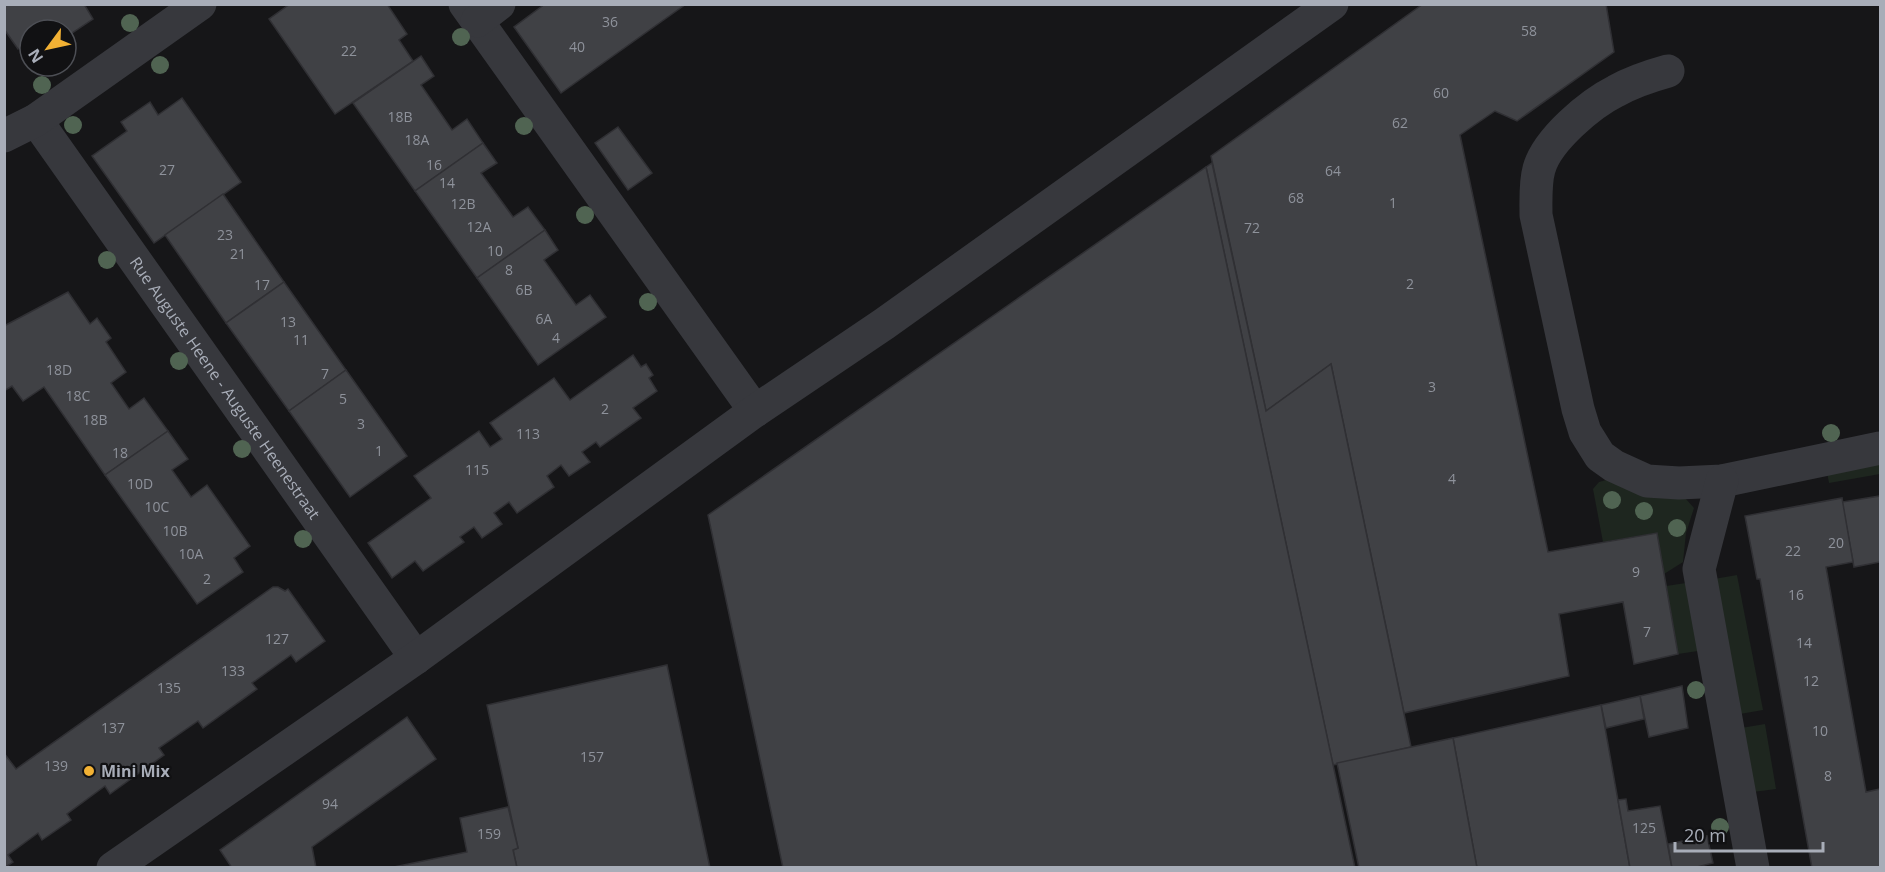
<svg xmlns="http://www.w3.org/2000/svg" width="1885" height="872" font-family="'Open Sans',sans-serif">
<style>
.green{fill:#1e261f}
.building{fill:#404145;stroke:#303034;stroke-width:1.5}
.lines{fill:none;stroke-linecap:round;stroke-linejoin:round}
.minor{stroke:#37383d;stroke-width:33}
.tree{fill:#506452}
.poi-dot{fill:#f2b134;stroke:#111113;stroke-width:2}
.labels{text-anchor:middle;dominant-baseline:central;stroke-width:4.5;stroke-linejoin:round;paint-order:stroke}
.number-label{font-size:14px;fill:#8e929b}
.street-label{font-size:16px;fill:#a8adb8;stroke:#111113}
.poi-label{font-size:16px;font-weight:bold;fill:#a8adb8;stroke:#111113;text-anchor:start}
</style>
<rect width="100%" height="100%" fill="#161618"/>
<g class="green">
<polygon points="1880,463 1880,474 1829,483 1827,472"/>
<polygon points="1606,480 1685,498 1694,508 1686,533 1683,562 1664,574 1656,533 1603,542 1593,489 1599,482"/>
<polygon points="1737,575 1763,710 1740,714 1714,579"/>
<polygon points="1686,583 1698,651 1678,654 1666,586"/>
<polygon points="1765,724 1776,789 1753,792 1741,728"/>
</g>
<g class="building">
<polygon points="4,4 84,4 93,19 66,37 66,30 30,30 30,41 18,49 4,29"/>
<polygon points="290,4 387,4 407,34 399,40 413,61 335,114 269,19"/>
<polygon points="545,4 686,4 561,93 514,27"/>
<polygon points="1423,4 1606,4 1614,52 1517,121 1495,111 1460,135 1548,552 1657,533 1678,654 1634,664 1623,602 1559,614 1569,676 1404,713 1331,364 1266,411 1211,156"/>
<polygon points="421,56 434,76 421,85 452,130 467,119 483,143 415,191 353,103"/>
<polygon points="182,98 241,182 154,243 92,156 127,131 121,122 150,102 158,115"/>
<polygon points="618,127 652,173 628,190 595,143"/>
<polygon points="483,143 497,163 481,173 513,217 528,207 545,230 477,278 415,191"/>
<polygon points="1212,163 1266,411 1331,364 1411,747 1333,765 1206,167"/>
<polygon points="1206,167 1355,868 783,868 708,515"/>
<polygon points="223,194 284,282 226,323 165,235"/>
<polygon points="545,230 558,250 544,260 576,305 590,295 606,317 538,365 477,278"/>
<polygon points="284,282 346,370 289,411 226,323"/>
<polygon points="68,292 90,324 97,318 111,338 106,342 126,372 111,383 129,409 144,398 168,431 105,475 44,387 23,401 12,386 4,391 4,326"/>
<polygon points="633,355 641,367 646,364 653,375 649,378 657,391 633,408 641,418 600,447 596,442 582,452 590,462 569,476 561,465 547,476 554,487 517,513 509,502 494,513 502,524 482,538 474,527 460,537 464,542 423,571 415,561 392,578 368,543 431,498 414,476 479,431 490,447 502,439 490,423 554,378 570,400"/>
<polygon points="346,370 407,456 350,497 289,411"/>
<polygon points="168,431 188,459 172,470 191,497 207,485 250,546 234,558 243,572 197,604 105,475"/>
<polygon points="1880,496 1880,562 1854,567 1842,502"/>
<polygon points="1842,498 1853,562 1826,567 1866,792 1880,789 1880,868 1812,868 1760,579 1757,579 1745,516"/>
<polygon points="273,587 278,587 285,591 288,589 325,641 296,662 291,655 252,683 257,689 203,728 198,721 159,748 164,755 110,794 105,786 67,814 71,820 42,840 38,833 8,855 13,862 4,868 4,753 16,769"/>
<polygon points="667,665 710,868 517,868 513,850 518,848 487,705"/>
<polygon points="1682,686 1688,728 1649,737 1640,696"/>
<polygon points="1640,696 1644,719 1606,728 1601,705"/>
<polygon points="1601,705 1630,868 1477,868 1453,738"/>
<polygon points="407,717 436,759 312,847 316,868 232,868 220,850"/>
<polygon points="1453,738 1477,868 1359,868 1337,763"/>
<polygon points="1626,799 1628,811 1660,806 1672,868 1630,868 1618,800"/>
<polygon points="508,807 518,848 513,850 517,868 389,868 467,852 460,818"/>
<polygon points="1707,836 1713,863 1693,868 1672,868 1668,844"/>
</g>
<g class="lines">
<g class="minor">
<polyline points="465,4 755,411"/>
<polyline points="477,21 499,4"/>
<path d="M1668 71C1650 76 1632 82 1616 91 1590 104 1547 140 1539 169 1535 183 1536 200 1536 215L1578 409 1585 432 1600 456 1614 466 1647 481 1679 483 1722 481 1880 448"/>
<path id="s1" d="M36 120 416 658"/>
<polyline points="4,136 36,120 200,4"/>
<polyline points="1722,481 1699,569 1753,868"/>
<polyline points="113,868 416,658 755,411 884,324 1332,4"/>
</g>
</g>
<g class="tree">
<circle cx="130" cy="23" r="9"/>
<circle cx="461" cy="37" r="9"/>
<circle cx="160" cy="65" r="9"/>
<circle cx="42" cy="85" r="9"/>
<circle cx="73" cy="125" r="9"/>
<circle cx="524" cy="126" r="9"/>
<circle cx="585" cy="215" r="9"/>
<circle cx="107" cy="260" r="9"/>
<circle cx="648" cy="302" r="9"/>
<circle cx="179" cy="361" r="9"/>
<circle cx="1831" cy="433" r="9"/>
<circle cx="242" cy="449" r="9"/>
<circle cx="1612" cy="500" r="9"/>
<circle cx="1644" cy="511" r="9"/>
<circle cx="1677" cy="528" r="9"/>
<circle cx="303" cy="539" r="9"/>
<circle cx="1696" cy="690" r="9"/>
<circle cx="1720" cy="827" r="9"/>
</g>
<circle class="poi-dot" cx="89" cy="771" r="6"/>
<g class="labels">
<g class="number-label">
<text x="610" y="21">36</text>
<text x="1529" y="30">58</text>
<text x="577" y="46">40</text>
<text x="349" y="50">22</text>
<text x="1441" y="92">60</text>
<text x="400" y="116">18B</text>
<text x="1400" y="122">62</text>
<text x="417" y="139">18A</text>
<text x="434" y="164">16</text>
<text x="167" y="169">27</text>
<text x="1333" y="170">64</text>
<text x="447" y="182">14</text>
<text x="1296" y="197">68</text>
<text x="1393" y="202">1</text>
<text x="463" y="203">12B</text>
<text x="479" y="226">12A</text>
<text x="1252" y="227">72</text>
<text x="225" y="234">23</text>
<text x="495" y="250">10</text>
<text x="238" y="253">21</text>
<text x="509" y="269">8</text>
<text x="1410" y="283">2</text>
<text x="262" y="284">17</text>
<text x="524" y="289">6B</text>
<text x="544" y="318">6A</text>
<text x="288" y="321">13</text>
<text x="556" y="337">4</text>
<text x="301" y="339">11</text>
<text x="59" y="369">18D</text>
<text x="325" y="373">7</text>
<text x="1432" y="386">3</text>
<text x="78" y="395">18C</text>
<text x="343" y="398">5</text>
<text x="605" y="408">2</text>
<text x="95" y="419">18B</text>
<text x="361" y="423">3</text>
<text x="528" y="433">113</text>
<text x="379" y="450">1</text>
<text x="120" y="452">18</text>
<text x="477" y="469">115</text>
<text x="1452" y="478">4</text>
<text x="140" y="483">10D</text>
<text x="157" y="506">10C</text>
<text x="175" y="530">10B</text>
<text x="1836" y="542">20</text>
<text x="1793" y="550">22</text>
<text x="191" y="553">10A</text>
<text x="1636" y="571">9</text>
<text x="207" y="578">2</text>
<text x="1796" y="594">16</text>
<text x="1647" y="631">7</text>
<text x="277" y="638">127</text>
<text x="1804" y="642">14</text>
<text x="233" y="670">133</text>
<text x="1811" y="680">12</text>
<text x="169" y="687">135</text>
<text x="113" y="727">137</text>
<text x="1820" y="730">10</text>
<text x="592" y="756">157</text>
<text x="56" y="765">139</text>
<text x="1828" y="775">8</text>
<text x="330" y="803">94</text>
<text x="1644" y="827">125</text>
<text x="489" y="833">159</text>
</g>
<g class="street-label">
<text stroke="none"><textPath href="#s1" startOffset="328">Rue Auguste Heene - Auguste Heenestraat</textPath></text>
</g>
<g class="poi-label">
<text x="101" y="771">Mini Mix</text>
</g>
</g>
<rect width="1885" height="872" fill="none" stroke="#a8adb8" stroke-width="12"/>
<g transform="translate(48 48) rotate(237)"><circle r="28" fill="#111113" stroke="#4d4f55" stroke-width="1.5"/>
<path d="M0-4.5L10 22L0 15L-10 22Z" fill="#f2b134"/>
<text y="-9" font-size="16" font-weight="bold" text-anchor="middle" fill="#a8adb8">N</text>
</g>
<path d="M1675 842v9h148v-9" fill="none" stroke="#a8adb8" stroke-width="3"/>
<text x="1684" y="842" font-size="18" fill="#a8adb8" stroke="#111113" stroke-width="4.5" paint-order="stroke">20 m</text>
</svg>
